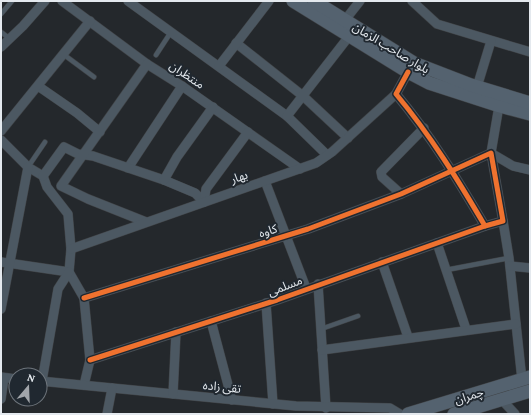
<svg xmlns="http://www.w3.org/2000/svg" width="531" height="415" font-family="'Crimson Pro','Noto Sans Arabic',serif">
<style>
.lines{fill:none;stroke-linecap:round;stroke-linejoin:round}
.lane-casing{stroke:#404346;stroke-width:5.5}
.street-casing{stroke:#404346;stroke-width:10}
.secondary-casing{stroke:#404346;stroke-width:14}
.lane{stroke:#4c5862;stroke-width:4.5}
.street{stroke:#4c5862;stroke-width:9}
.secondary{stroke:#54626f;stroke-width:13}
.cycleway-casing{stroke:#202830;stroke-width:8}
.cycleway{stroke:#ef722f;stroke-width:5}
.labels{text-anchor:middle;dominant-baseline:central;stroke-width:4;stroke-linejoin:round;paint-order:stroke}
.street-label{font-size:12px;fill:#e4e9ee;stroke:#202830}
</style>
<rect width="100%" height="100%" fill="#24282c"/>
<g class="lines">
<defs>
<g id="lane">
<polyline points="1,14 12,1"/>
<polyline points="1,32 10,39"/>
<polyline points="63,54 94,77"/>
<polyline points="156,55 171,32"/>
<polyline points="28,167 45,142"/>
<polyline points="446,270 509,258"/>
<polyline points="321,329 358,316"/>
</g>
<g id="street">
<polyline points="62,1 147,64 182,86 300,169"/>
<polyline points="128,1 287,116 327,155"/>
<polyline points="412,1 437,24 530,52"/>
<polyline points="345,20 360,1"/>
<polyline points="236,43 303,96 348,138"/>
<polyline points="1,47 23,26 45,1"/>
<polyline points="219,66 269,1"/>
<polyline points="38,86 77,113 100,132"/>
<polyline points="477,87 491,41"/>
<polyline points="500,100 491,153 513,166 530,170"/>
<polyline points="287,116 350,35"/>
<polyline points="1,131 90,21"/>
<polyline points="1,140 28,167 43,176 47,187 68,214 71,249 69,272 84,298 90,360 84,385"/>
<polyline points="128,168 182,86"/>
<polyline points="43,176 64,147 78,154 93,156 164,180 195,193 204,202"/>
<polyline points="164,180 177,157 213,107"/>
<polyline points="265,181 306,288"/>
<polyline points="401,194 382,177 381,172 424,128"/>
<polyline points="204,202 206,189 248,132"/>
<polyline points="503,221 509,258 522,380"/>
<polyline points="146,222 88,199 61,186 147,64"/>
<polyline points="437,243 466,329"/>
<polyline points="71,249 316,163 332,152 396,94"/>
<polyline points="1,262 69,272"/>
<polyline points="382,262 408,337"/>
<polyline points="510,266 530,268"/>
<polyline points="318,284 326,408"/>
<path d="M84 298 308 229 401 194 491 153 503 221 485 226C458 180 431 136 396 94L408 72"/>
<polyline points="266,303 273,404"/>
<polyline points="1,309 28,167"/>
<polyline points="211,321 232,400"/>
<polyline points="322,350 516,324"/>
<polyline points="90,360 277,300 485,226"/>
<polyline points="1,377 16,379"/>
<polyline points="40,381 296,406 390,408 400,414"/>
<polyline points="42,381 58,289 69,272"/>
<polyline points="173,394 176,332"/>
<polyline points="1,399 4,378"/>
<polyline points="502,400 515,414"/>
<polyline points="107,414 112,388"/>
</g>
<g id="secondary">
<polyline points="293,1 408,72 429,83 500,106 530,114"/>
<polyline points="314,1 414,63 471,85 530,103"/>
<polyline points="408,414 530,377"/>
<polyline points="454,414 530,391"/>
</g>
</defs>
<use href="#lane" class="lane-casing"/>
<use href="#street" class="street-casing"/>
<use href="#secondary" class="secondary-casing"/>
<use href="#lane" class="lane"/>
<use href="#street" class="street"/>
<use href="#secondary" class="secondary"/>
<defs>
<g id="cycleway">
<path d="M84 298 308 229 401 194 491 153 503 221 485 226C458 180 431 136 396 94L408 72"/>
<polyline points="90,360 277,300 485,226"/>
</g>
</defs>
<use href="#cycleway" class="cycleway-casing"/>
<use href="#cycleway" class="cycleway"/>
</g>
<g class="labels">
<g class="street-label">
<text transform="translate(391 48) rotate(31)">بلوار صاحب الزمان</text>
<text transform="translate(187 75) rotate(34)">منتظران</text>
<text transform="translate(239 177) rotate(-19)">بهار</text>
<text transform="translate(268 231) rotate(-17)">کاوه</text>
<text transform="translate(285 286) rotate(-21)">مسلمی</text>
<text transform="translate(222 387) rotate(6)">تقی زاده</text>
<text transform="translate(469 396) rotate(-17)">چمران</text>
</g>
</g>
<rect width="531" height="415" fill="none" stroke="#e4e9ee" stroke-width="4"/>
<g transform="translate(28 387) rotate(19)"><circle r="19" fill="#202830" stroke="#6e757c"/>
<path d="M0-3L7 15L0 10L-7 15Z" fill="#a1a5aa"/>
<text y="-6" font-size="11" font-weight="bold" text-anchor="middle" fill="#e4e9ee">N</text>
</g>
</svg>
